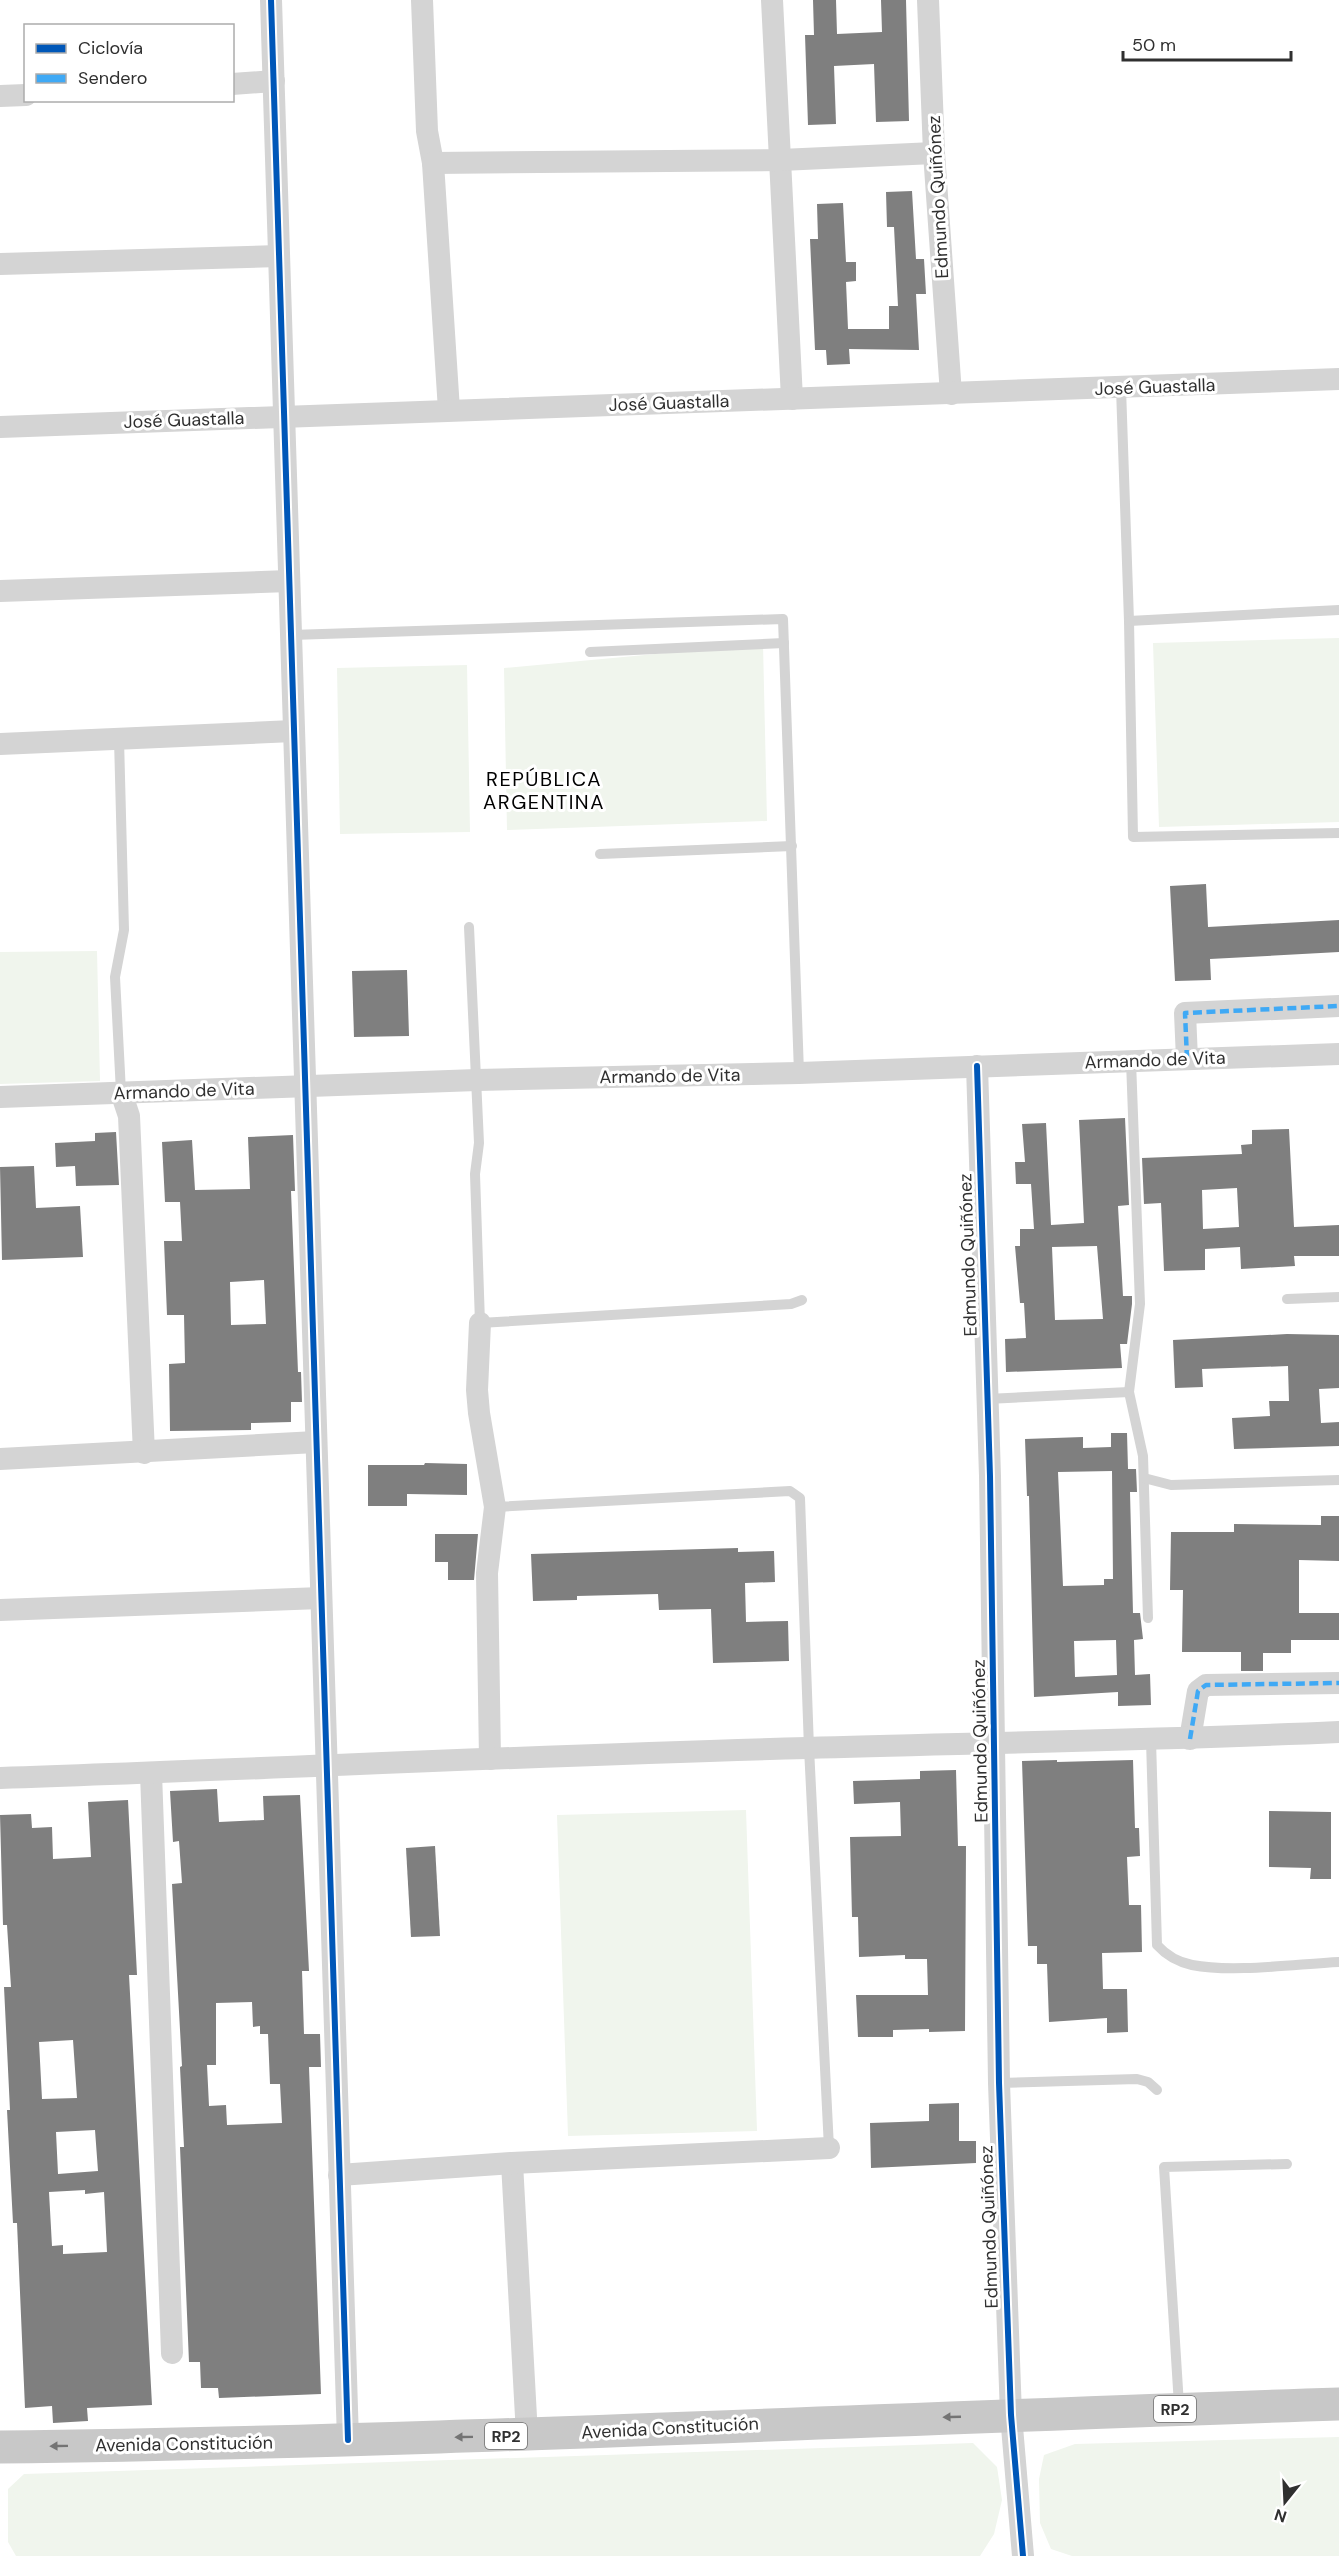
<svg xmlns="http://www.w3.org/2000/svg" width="1339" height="2556" font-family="'DM Sans',sans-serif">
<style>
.green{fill:#f0f5ed}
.building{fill:#7f7f7f;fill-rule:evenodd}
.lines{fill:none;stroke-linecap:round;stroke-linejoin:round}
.lane{stroke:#d4d4d4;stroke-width:10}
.street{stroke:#d4d4d4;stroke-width:22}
.primary{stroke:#c8c8c8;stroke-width:33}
.quiet{stroke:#3fa9f5;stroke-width:4.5;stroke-dasharray:9 4.5;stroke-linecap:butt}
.cycleway-casing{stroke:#fff;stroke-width:10}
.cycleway{stroke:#0057b8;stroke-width:6}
.oneway{fill:#747474}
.labels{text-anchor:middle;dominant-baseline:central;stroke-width:6;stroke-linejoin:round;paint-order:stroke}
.shield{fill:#fff;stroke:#6e6e6e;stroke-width:1.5}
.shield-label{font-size:16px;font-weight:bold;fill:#303030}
.street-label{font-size:18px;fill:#303030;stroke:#fff}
.neighbourhood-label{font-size:20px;letter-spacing:1.5px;fill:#000;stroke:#fff}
</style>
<rect width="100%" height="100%" fill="#fff"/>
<g class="green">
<polygon points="1339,638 1339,822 1159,827 1153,643"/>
<polygon points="763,644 767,821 507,830 504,668"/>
<polygon points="467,665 470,832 340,834 337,668"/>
<polygon points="97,951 100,1081 0,1084 0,952"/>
<polygon points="746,1810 757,2131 568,2136 557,1815"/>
<polygon points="1339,2437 1339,2556 1072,2556 1051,2549 1040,2523 1039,2479 1044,2455 1075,2444"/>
<polygon points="973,2443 997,2467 1002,2500 994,2534 980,2556 16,2556 8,2542 8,2489 24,2474"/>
</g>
<g class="building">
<polygon points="813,0 836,0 837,34 882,32 881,0 906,0 909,121 876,122 874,64 834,66 836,124 808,125 805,35 814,35"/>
<polygon points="912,191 916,259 924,259 926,294 916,294 919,350 849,349 850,364 827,365 826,350 815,350 810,239 818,239 817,204 843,203 846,262 856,262 856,281 846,282 848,329 889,329 889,306 898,306 894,227 887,227 886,192"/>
<polygon points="1206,884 1208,927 1339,920 1339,952 1210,959 1211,980 1175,981 1170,886"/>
<polygon points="407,970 409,1036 354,1037 352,971"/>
<path d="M1125 1118 1129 1205 1118 1206 1123 1296H1132V1304L1127 1344H1120L1122 1368 1006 1372 1005 1339 1026 1338 1024 1303H1020L1015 1246H1020V1229H1034L1031 1184H1016L1015 1162H1025L1022 1124 1046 1123 1051 1225 1084 1223 1079 1120ZM1097 1246 1103 1319 1055 1320 1052 1247Z"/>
<path d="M1289 1129 1294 1227 1339 1225V1256H1294L1295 1266 1241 1269 1240 1247 1205 1249V1270L1164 1271 1161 1203 1144 1204 1142 1158 1242 1154 1241 1145 1252 1144V1130ZM1237 1188 1239 1227 1203 1229 1202 1190Z"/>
<polygon points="116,1132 119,1185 76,1186 75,1166 56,1167 55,1143 95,1141 95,1133"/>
<path d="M293 1135 295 1191H291L298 1372H301L302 1402H291V1422L251 1423V1430L170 1431 169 1364 185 1363 184 1315H167L164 1241H182L180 1202H165L162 1142 192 1140 195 1190 250 1189 248 1137ZM264 1280 266 1324 231 1325 230 1282Z"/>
<polygon points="34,1166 36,1208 80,1206 83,1257 2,1260 0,1167"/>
<polygon points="1287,1334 1339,1335 1339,1388 1319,1389 1321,1423 1339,1422 1339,1446 1234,1449 1232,1418 1270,1416 1269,1401 1289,1401 1288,1366 1202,1369 1203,1387 1175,1388 1173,1340"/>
<path d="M1111 1433H1127L1128 1469H1136L1137 1492H1130L1133 1613H1140L1143 1639 1134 1640 1135 1675 1150 1674 1151 1705 1118 1706V1692L1034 1697 1029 1496H1027L1025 1439 1083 1437V1448L1111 1447ZM1112 1471 1113 1579H1104V1585L1063 1586 1058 1472ZM1116 1640 1117 1675 1075 1677 1074 1641Z"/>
<polygon points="425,1463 467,1464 467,1495 407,1494 407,1506 368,1506 368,1465 424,1465"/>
<polygon points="1321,1516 1339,1516 1339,1561 1299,1560 1299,1613 1339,1613 1339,1640 1291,1640 1291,1653 1263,1653 1263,1671 1241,1671 1241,1652 1182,1652 1183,1590 1170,1590 1171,1532 1234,1532 1234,1524 1321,1525"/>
<polygon points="435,1534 478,1534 474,1580 448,1580 448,1562 435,1562"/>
<polygon points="738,1548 738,1552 774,1551 775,1582 745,1583 746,1622 788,1621 789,1661 713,1663 711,1609 659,1610 658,1594 577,1596 577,1600 533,1601 531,1554"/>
<polygon points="1057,1760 1057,1762 1133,1760 1135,1828 1139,1828 1140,1856 1127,1857 1129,1905 1141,1905 1142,1952 1102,1953 1103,1989 1127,1989 1128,2032 1107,2033 1107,2018 1049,2022 1047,1964 1037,1964 1037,1946 1028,1946 1022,1761"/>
<polygon points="956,1770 958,1846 966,1846 965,2031 929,2032 929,2029 893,2030 893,2037 858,2037 856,1995 928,1995 927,1959 905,1959 905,1955 859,1957 858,1917 852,1917 850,1837 901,1836 900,1802 854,1804 853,1781 920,1779 920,1771"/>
<path d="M217 1789 219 1822 264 1820 263 1796 300 1795 309 1971H302L304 2034H320L321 2067H309L321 2394 219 2398 218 2388H201L200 2362H189L180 2147H184L180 2067 182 2066 172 1884 182 1883 179 1841 173 1842 170 1791ZM252 2002 253 2027 260 2026V2034H268L270 2084H280L282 2123 227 2125 226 2105 209 2106 207 2065H216V2003Z"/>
<path d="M128 1800 137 1975H129L152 2405 87 2408 88 2421 53 2423 52 2406 25 2408 17 2223H13L7 2110H10L4 1987H11L7 1925H3L0 1815 31 1814 32 1828 52 1827 53 1859 91 1857 88 1802ZM73 2040 77 2098 42 2099 39 2042ZM95 2130 98 2171 58 2174 56 2132ZM85 2190V2194L104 2192 107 2252 63 2254V2245L52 2246 49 2192Z"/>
<polygon points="1269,1811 1331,1812 1331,1879 1310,1879 1311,1868 1269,1867"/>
<polygon points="435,1846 440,1936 411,1937 406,1848"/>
<polygon points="959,2103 959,2141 976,2141 976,2163 871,2168 870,2123 929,2121 929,2104"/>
</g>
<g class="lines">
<g class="lane">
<polyline points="1121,388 1129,621 1133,837 1339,833"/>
<polyline points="1129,621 1339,610"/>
<polyline points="291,635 783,619 799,1073"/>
<polyline points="590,652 784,643"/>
<polyline points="119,739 124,930 115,977 121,1092"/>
<polyline points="600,854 792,846"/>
<polyline points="469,927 479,1143 475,1174 480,1323 791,1304 802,1300"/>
<polyline points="1131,1061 1140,1304 1129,1392 1143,1456 1148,1618"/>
<polyline points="1287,1299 1339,1297"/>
<polyline points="987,1399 1129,1392"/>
<polyline points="1144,1478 1171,1485 1339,1480"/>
<polyline points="495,1507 790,1491 800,1498 809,1748 829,2148"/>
<path d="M1151 1740 1157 1945C1166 1955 1178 1962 1192 1965 1233 1973 1296 1964 1339 1962"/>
<polyline points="999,2083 1137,2079 1148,2082 1157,2090"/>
<polyline points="1179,2405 1164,2167 1287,2164"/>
</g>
<g class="street">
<polyline points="271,0 348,2440"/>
<polyline points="422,0 427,131 433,163 449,410"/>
<polyline points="772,0 792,399"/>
<polyline points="928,0 934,153 951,394"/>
<polyline points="232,84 274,81"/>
<polyline points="0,96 26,95"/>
<polyline points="433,163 781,160 934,153"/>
<polyline points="0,264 279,256"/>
<polyline points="0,427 1339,379"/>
<polyline points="0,591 289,581"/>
<polyline points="0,744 293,731"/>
<polyline points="1187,1059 1185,1013 1339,1006"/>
<polyline points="977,1066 990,1476 999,2083 1011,2415 1023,2556"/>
<polyline points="121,1092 129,1116 144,1453"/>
<polyline points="0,1097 477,1080 799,1073 1339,1054"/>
<polyline points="480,1323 477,1390 479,1413 495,1507 487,1573 490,1759"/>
<polyline points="0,1459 316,1442"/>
<polyline points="0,1610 321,1598"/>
<polyline points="1190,1739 1198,1691 1206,1685 1339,1683"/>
<polyline points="151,1773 172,2353"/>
<path d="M0 1778C269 1769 538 1755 807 1748 985 1743 1162 1740 1339 1732"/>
<polyline points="512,2163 527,2435"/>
<polyline points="339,2175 512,2163 829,2148"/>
</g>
<path class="primary" d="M0 2447C447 2442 893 2418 1339 2404"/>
<g class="quiet">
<polyline points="1187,1059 1185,1013 1339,1006"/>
<polyline points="1190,1739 1198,1691 1206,1685 1339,1683"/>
</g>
<defs>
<g id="cycleway">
<polyline points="271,0 348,2440"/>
<polyline points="977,1066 990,1476 999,2083 1011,2415 1023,2556"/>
</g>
</defs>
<use href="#cycleway" class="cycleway-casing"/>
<use href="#cycleway" class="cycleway"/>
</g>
<defs><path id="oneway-solid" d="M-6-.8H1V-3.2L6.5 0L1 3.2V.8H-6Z" transform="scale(1.5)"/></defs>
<g class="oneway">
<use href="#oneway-solid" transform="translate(952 2417) rotate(178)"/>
<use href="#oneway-solid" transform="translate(464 2437) rotate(179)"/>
<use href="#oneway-solid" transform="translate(59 2446) rotate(179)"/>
</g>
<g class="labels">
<g class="shield">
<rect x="1154" y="2396" width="42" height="26" rx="4.5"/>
<rect x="485" y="2423" width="42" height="26" rx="4.5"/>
</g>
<g class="shield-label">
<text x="1175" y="2409">RP2</text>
<text x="506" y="2436">RP2</text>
</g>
<g class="street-label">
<text transform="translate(938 197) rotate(-93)">Edmundo Quiñónez</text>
<text transform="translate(1155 387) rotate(-2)">José Guastalla</text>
<text transform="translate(669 403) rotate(-2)">José Guastalla</text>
<text transform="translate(184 420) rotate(-2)">José Guastalla</text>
<text transform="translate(1155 1060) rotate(-2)">Armando de Vita</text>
<text transform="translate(670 1076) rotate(-1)">Armando de Vita</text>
<text transform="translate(184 1091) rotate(-2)">Armando de Vita</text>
<text transform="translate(968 1255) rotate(-92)">Edmundo Quiñónez</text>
<text transform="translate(980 1741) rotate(-91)">Edmundo Quiñónez</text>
<text transform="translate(989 2227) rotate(-92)">Edmundo Quiñónez</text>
<text transform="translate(670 2428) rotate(-3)">Avenida Constitución</text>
<text transform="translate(184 2444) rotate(-1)">Avenida Constitución</text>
</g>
<g class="neighbourhood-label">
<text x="544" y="779">REPÚBLICA<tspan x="544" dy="23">ARGENTINA</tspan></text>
</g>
</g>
<rect x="24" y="24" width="210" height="78" fill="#ffffff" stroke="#acacac" stroke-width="1.5"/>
<rect x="36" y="44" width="30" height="9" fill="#0057b8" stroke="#acacac" stroke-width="1.5"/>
<text x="78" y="54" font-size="18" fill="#303030">Ciclovía</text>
<rect x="36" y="74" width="30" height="9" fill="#3fa9f5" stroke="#acacac" stroke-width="1.5"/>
<text x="78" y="84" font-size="18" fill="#303030">Sendero</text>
<g transform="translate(1285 2502) rotate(198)" stroke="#ffffff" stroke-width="4.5" paint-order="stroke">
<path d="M0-4.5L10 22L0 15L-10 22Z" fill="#303030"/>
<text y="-9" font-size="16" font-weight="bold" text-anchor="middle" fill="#303030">N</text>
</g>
<path d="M1123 51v9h168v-9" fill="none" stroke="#303030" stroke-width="3"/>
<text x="1132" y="51" font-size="18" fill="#303030" stroke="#ffffff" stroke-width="4.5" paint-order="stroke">50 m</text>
</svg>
